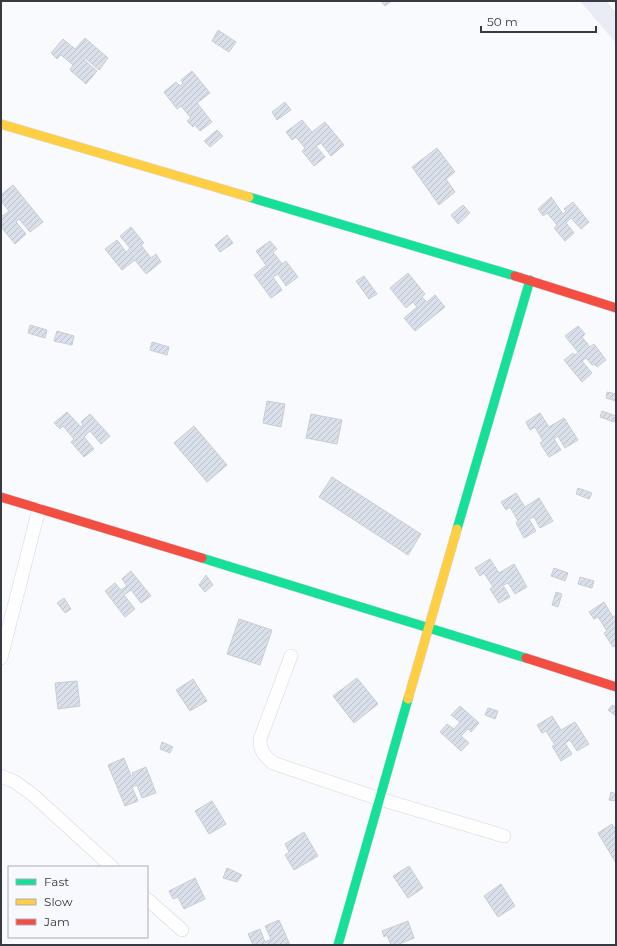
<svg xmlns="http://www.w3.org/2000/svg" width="617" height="946" font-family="Montserrat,sans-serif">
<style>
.built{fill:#eaecf5}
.building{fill:url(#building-hatch);stroke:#cacdd3}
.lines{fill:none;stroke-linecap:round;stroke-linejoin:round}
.lane-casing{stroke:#d6d7df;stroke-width:8}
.street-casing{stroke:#d6d7df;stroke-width:14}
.fast-casing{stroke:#d6d7df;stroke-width:10}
.slow-casing{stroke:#d6d7df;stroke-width:10}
.jam-casing{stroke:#d6d7df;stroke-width:10}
.lane{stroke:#fefeff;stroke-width:7}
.street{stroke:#fefeff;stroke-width:13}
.fast{stroke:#16e098;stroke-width:9}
.slow{stroke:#ffcf43;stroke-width:9}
.jam{stroke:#f24e42;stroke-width:9}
</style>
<defs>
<pattern id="building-hatch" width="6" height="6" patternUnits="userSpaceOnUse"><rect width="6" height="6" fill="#d9e0ea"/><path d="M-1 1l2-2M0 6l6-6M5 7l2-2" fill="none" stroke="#bbc1ca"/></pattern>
</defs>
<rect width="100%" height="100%" fill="#f9fafd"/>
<polygon class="built" points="580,1 616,1 616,43"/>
<g class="building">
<polygon points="381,1 392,1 385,6"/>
<polygon points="218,30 236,42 229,52 212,41"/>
<polygon points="85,38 108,58 99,70 85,58 84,60 97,71 86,84 70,70 73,65 61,55 57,59 51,53 63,39 75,49"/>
<polygon points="192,71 210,93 197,103 212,122 200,131 195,125 193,127 187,121 191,118 181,106 177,109 164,92 176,82 180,86 183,83 181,80"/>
<polygon points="285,102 291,110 277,120 272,112"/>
<polygon points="302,120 312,132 325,122 344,145 331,156 321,143 316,146 325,157 314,166 302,151 305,148 296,137 292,140 286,132"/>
<polygon points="217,130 223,136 210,147 204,141"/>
<polygon points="437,148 455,172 446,179 455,192 439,205 412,167"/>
<polygon points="13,185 43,222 30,232 19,219 16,222 26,234 15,244 1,227 1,217 9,211 1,201 1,195"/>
<polygon points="551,197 563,214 566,211 564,209 573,202 589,222 581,229 571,218 566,223 574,233 565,241 554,228 557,225 547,213 543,216 538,209"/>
<polygon points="463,205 470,213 458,224 451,215"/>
<polygon points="131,227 144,243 141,245 151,258 156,254 161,262 146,274 135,260 122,270 105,249 117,240 126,252 130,248 120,236"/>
<polygon points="227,235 233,243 220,252 215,245"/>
<polygon points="270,241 277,249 273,252 282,264 286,261 298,277 286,286 278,274 273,277 282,290 271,298 254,275 265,266 267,268 268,268 256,251"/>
<polygon points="408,273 425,294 422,297 427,302 435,295 445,307 415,331 404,318 417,307 413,302 406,308 390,288"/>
<polygon points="364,276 377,294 369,299 356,281"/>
<polygon points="30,325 47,330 45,338 28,333"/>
<polygon points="578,326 585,334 582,337 590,347 594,344 606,360 597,367 594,364 592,365 586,358 582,361 592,373 582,382 564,360 573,353 575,355 578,352 565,336"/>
<polygon points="57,331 74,336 72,345 54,341"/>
<polygon points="152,342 169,347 167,355 150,350"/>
<polygon points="607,392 616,394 616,401 606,398"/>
<polygon points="267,401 285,404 281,427 263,423"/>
<polygon points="602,411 616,416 614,422 600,417"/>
<polygon points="67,412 81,427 83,425 81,422 90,414 110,436 101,444 90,431 84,437 94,449 84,457 71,442 74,439 63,426 60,429 54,423"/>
<polygon points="540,413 549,427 564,418 578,440 565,448 558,436 554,439 561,450 549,457 540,443 543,441 535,427 530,430 526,422"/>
<polygon points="311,414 342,420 337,444 306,438"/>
<polygon points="194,426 227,465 207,482 174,443"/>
<polygon points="332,477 421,534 408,555 319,497"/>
<polygon points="578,488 592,493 589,499 576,494"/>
<polygon points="516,493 525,507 539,498 553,521 540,528 534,517 529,519 536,531 524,538 516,523 518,521 510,507 506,510 501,502"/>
<polygon points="490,559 499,573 514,564 527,587 515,594 508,583 503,585 510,597 499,603 490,589 493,587 484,573 480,576 475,568"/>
<polygon points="554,568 568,573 565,581 551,576"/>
<polygon points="131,571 151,596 141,603 131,590 124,595 135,609 125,617 105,591 115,583 121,590 127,586 122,579"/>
<polygon points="206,575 213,585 205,592 199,585"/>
<polygon points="580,577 594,581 592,588 578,584"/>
<polygon points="556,592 562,594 558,607 552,605"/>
<polygon points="64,598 71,609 65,613 57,603"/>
<polygon points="604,602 613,617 616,615 616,645 613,647 604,633 607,631 598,617 594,619 589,612"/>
<polygon points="239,619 272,630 260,665 227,654"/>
<polygon points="357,678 378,704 354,723 333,696"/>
<polygon points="193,679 207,701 190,711 176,690"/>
<polygon points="77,681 80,706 58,709 55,683"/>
<polygon points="612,705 616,707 616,716 608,710"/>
<polygon points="460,706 479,723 471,732 468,729 461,736 469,743 461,751 440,732 447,724 454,729 460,722 451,715"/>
<polygon points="488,708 498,711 495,719 485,715"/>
<polygon points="552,716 561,730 575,722 589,744 577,751 570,740 565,743 572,754 561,761 552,746 555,745 546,731 542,733 537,725"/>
<polygon points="162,742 173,747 170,753 160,749"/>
<polygon points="124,758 131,776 133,775 132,773 146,767 156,793 142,798 137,785 132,787 138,801 125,806 108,765"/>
<polygon points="611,792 616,794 616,801 609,800"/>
<polygon points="212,801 226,824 209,834 195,811"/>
<polygon points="612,824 616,830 616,863 598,833"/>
<polygon points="304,832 318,856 294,870 285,855 289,852 285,844"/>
<polygon points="409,866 423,888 408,898 393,876"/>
<polygon points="227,868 242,875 237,882 223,878"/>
<polygon points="195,878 205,899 184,909 178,897 173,899 169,891"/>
<polygon points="501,884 515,906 498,917 484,896"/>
<polygon points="279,920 290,945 253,945 248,934 260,929 265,942 271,939 265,926"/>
<polygon points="408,921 414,938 397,945 391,945 387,935 384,937 382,931"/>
</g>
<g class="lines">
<defs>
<polyline id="lane" points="610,1 616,8"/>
<g id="street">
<path d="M291 656 260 739C260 751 264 756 273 763L380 799 504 836"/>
<polyline points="1,658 39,509"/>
<polyline points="1,776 15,782 33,795 112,867"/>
<polyline points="147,899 182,930"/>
</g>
<g id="fast">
<polyline points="249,197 515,276"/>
<polyline points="457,529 530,280"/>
<polyline points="202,558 526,658"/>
<polyline points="338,945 408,699"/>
</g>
<g id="slow">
<polyline points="1,124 249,197"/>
<polyline points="408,699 457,529"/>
</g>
<g id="jam">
<polyline points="515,276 616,308"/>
<polyline points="1,497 202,558"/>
<polyline points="526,658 616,687"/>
</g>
</defs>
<use href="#lane" class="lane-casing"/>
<use href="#street" class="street-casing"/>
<use href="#fast" class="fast-casing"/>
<use href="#slow" class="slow-casing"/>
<use href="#jam" class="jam-casing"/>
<use href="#lane" class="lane"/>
<use href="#street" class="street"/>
<use href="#fast" class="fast"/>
<use href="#slow" class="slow"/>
<use href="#jam" class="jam"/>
</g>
<rect width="617" height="946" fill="none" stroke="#373943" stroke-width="4"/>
<rect x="8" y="866" width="140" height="72" fill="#f8f9fe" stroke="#abacb3"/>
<rect x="16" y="879" width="20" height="6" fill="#16e098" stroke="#abacb3"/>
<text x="44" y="886" font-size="12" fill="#373943">Fast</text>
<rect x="16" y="899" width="20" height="6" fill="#ffcf43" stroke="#abacb3"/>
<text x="44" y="906" font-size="12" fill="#373943">Slow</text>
<rect x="16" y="919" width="20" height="6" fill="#f24e42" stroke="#abacb3"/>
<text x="44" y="926" font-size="12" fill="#373943">Jam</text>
<path d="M481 26v6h115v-6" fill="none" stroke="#373943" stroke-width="2"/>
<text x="487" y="26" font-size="12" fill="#373943" stroke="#f8f9fe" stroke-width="3" paint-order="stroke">50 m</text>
</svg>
